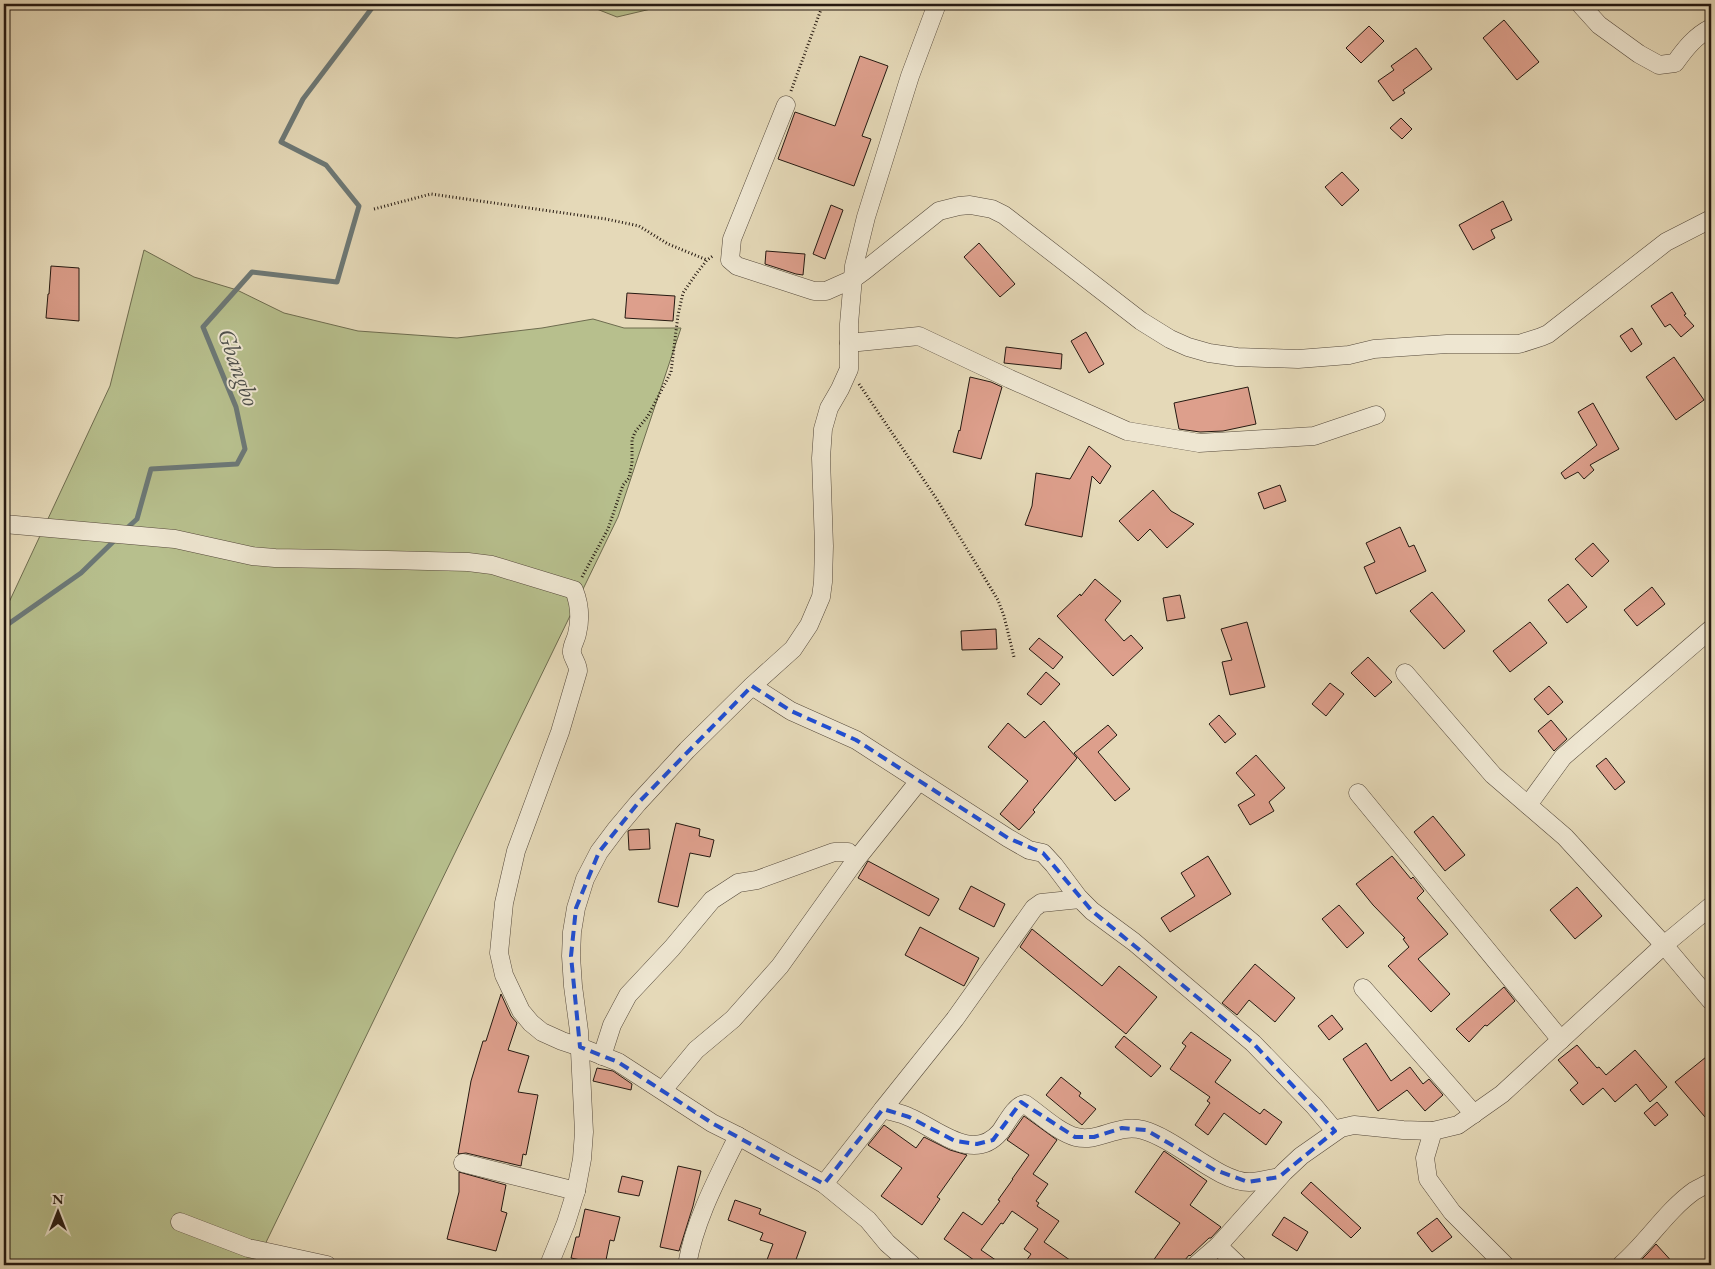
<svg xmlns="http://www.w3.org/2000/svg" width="1715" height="1269" font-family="'EB Garamond',serif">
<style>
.green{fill:#b7bf8d;stroke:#6e6c4f}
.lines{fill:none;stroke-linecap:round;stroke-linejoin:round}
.stream{stroke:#6c7876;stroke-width:5}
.building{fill:#dd9f8c;stroke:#251911}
.street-casing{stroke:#55493b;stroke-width:19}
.path{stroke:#251911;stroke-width:3;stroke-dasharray:1 2.5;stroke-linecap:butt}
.street{stroke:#eee6d1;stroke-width:18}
.marked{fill:none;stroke:#1d4ed8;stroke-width:4;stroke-dasharray:10 6;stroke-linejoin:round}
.labels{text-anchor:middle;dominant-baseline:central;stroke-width:4;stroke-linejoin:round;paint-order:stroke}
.water-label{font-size:24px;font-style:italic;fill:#4e504c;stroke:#eee6d1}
</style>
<rect width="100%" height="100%" fill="#e5d9b8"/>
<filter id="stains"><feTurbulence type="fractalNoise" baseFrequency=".004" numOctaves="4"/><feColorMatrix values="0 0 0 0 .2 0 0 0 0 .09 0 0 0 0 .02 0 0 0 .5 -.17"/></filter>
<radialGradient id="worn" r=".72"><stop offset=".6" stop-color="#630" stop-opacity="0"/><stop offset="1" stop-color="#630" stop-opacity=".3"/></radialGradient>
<g class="green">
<polygon points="584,4 672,4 617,17"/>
<polygon points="144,250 194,277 237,290 284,313 358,331 457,338 542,328 593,319 624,328 681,328 618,517 255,1265 4,1265 4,613 110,386"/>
</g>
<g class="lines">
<g class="stream">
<polyline points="126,529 137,519 151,469 237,464 245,449 236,407 203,327 252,272 337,282 359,206 326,165 281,142 303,99 375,4"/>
<polyline points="4,627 81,573 116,539"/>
</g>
</g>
<g class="building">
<polygon points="1504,20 1539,62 1517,80 1483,38"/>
<polygon points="1369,26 1384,41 1361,63 1346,48"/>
<polygon points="1416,48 1432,69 1403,90 1405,93 1393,101 1378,81 1394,70 1391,66"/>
<polygon points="860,56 888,66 862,136 871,139 854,186 778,159 795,112 835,126"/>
<polygon points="1401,118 1412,129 1402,139 1390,128"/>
<polygon points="1342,172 1359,190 1342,206 1325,187"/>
<polygon points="1503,201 1512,220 1491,230 1495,238 1473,250 1459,225"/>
<polygon points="831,205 843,210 825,259 813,254"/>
<polygon points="979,243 1015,284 1000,297 964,257"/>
<polygon points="766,251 805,254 803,275 796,274 765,264"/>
<polygon points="51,266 79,268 79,321 46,318 48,294 49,294"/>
<polygon points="1672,292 1686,314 1684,315 1694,326 1681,337 1670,324 1665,327 1651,306"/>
<polygon points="627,293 675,296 673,321 625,318"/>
<polygon points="1632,328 1642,344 1631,352 1620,336"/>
<polygon points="1086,332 1104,364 1089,373 1071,341"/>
<polygon points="1006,347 1062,354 1061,369 1004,363"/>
<polygon points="1674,357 1704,400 1676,420 1646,377"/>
<polygon points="970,377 991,382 1002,387 981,459 953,452 959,430 960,431"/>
<polygon points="1248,387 1256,424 1223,431 1200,432 1179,429 1174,403"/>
<polygon points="1593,403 1619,449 1590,465 1594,470 1584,479 1578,472 1565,479 1561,473 1597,445 1578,412"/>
<polygon points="1089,446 1111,466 1100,484 1092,476 1082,537 1025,525 1032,506 1036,473 1070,479"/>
<polygon points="1280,485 1286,501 1264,509 1258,493"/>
<polygon points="1153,490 1171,511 1194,524 1167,548 1150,529 1138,541 1119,521"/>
<polygon points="1400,527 1409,547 1414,545 1426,571 1376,594 1364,567 1375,562 1366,543"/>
<polygon points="1593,543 1609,561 1592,577 1575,559"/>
<polygon points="1095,579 1121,601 1105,620 1124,641 1131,635 1143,648 1113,676 1057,616 1080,594 1081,596"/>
<polygon points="1568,584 1587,607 1567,623 1548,600"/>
<polygon points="1652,587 1665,604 1637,626 1624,610"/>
<polygon points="1432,592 1465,631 1444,649 1410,611"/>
<polygon points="1180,595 1185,618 1167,621 1163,598"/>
<polygon points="1247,622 1265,687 1230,695 1222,662 1232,660 1221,629"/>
<polygon points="1530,622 1547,643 1510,672 1493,651"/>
<polygon points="996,629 997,649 962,650 961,631"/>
<polygon points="1039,638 1063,657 1053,669 1029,649"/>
<polygon points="1368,657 1392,682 1375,697 1351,673"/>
<polygon points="1046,672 1060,684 1041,705 1027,694"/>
<polygon points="1330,683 1344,694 1326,716 1312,704"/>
<polygon points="1549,686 1563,702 1548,715 1534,699"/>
<polygon points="1219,715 1236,734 1225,743 1209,724"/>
<polygon points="1551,720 1567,739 1554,751 1538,731"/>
<polygon points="1044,721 1077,758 1033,810 1035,812 1019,830 1000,814 1028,781 988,747 1008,723 1025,738"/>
<polygon points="1108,725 1117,735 1098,752 1130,789 1115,801 1074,753"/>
<polygon points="1256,755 1285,788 1269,802 1274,811 1250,825 1238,805 1255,795 1236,773"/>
<polygon points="1606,758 1625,782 1615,790 1596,766"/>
<polygon points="1433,816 1465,855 1445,871 1414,832"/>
<polygon points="676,823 700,829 699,836 714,840 710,857 690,853 678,907 658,902"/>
<polygon points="649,829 650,849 629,850 628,831 630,830"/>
<polygon points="1208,856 1231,894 1170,932 1161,918 1195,896 1181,873"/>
<polygon points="1392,856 1411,879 1413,877 1424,891 1417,898 1448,934 1418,959 1450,994 1431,1012 1388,966 1409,947 1403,939 1405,938 1373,905 1356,884"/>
<polygon points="868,861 939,899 929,916 858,878"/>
<polygon points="971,886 1005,904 994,927 959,909"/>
<polygon points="1577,887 1602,916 1575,939 1550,910"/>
<polygon points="1339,905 1364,933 1347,948 1322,919"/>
<polygon points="920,927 979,958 964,986 905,955"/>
<polygon points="1032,929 1102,986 1119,966 1157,997 1126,1034 1020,947"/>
<polygon points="1255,964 1295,998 1275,1022 1249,1000 1237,1015 1222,1003"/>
<polygon points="1504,987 1515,1001 1487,1026 1485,1025 1469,1042 1456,1029"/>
<polygon points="501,994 511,1016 517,1023 508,1050 529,1056 518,1092 538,1095 526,1155 523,1154 521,1166 466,1153 458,1154 471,1081 483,1041 486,1041"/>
<polygon points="1332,1015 1343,1029 1329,1040 1318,1026"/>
<polygon points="1191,1032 1231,1060 1215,1082 1260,1114 1264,1109 1282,1122 1266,1145 1224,1113 1208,1135 1195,1125 1210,1103 1207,1101 1210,1097 1170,1069 1186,1046 1182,1043"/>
<polygon points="1124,1036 1161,1066 1151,1077 1115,1047"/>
<polygon points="1366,1043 1391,1081 1410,1067 1423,1084 1429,1079 1443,1095 1425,1111 1407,1090 1378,1111 1343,1059"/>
<polygon points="1577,1045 1597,1068 1599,1067 1606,1075 1635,1050 1667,1087 1650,1102 1636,1084 1615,1102 1603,1088 1583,1105 1570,1090 1578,1083 1558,1060"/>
<polygon points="1711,1053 1711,1124 1675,1082"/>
<polygon points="597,1068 613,1071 632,1084 631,1090 593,1081"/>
<polygon points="1061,1077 1081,1093 1079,1096 1096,1109 1082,1125 1046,1095"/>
<polygon points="1657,1102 1668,1115 1655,1126 1644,1113"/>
<polygon points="1024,1116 1057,1140 1033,1174 1048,1184 1036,1201 1039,1203 1037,1206 1059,1221 1044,1242 1077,1265 1023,1265 1031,1254 1024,1249 1038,1229 1012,1211 1003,1224 1001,1223 981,1250 1003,1265 981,1265 944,1239 963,1212 982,1225 1000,1201 998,1200 1013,1179 1012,1179 1029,1155 1007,1140"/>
<polygon points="884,1125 916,1148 924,1137 950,1150 967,1155 937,1197 940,1199 922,1225 881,1196 902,1168 868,1145"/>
<polygon points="1164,1151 1207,1181 1190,1205 1221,1227 1211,1238 1209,1238 1190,1256 1189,1255 1181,1265 1150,1265 1180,1223 1135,1192"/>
<polygon points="678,1166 701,1171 693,1206 679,1251 660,1247"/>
<polygon points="459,1172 506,1185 501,1211 507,1213 496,1251 447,1239 459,1192"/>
<polygon points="622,1176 643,1181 639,1196 618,1192"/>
<polygon points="1311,1182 1361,1228 1351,1238 1301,1193"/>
<polygon points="735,1200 761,1209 759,1214 806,1232 794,1265 765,1265 773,1244 760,1240 763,1233 728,1220"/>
<polygon points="585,1209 620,1217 614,1241 610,1240 605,1265 571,1258 576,1237 579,1237"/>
<polygon points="1284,1217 1308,1232 1297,1251 1272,1235"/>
<polygon points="1437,1218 1452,1237 1432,1252 1417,1233"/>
<polygon points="1656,1244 1675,1265 1636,1265 1647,1254"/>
</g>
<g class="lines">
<defs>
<g id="street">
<path d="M1580 4 1599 25 1639 54 1659 65 1675 63C1685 49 1695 36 1711 28"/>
<polyline points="786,105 732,239 730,260 737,266 814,291 826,291 853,279 864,271 939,211 959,206 970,205 992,209 1004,215 1141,321 1170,339 1188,347 1209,353 1237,357 1298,359 1349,355 1374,349 1447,344 1519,344 1541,337 1548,334 1666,242 1711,219"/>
<polyline points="849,343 919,336 1010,379 1127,431 1199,443 1314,436 1376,415"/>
<path d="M4 524 175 539 252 556 275 558 387 560 468 562 492 565 574 590C580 605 581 618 577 634 576 640 571 646 572 653 573 659 578 664 578 671L560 732 516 851 504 903 499 953 504 975 521 1011 531 1023 542 1032 562 1041 580 1047 618 1062 712 1123 738 1136 824 1184 868 1220 887 1243 912 1265"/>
<polyline points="1405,673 1493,775 1565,837 1664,945 1711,1001"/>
<polyline points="752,686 791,711 856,740 1008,838 1029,850 1043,853 1054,865 1078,897 1092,911 1134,942 1253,1043 1314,1106 1335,1131"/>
<polyline points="1358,793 1561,1040"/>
<polyline points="1528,805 1563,757 1711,629"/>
<polyline points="1363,988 1474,1114"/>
<polyline points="602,1056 612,1025 628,995 672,948 712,900 738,883 757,880 834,852 848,852 855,861"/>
<polyline points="663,1090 696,1050 733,1019 780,966 855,861 919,781"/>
<polyline points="883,1109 955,1019 1034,908 1041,903 1080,899"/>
<polyline points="1433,1131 1425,1158 1428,1179 1452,1212 1505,1265"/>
<polyline points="463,1163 576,1191"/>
<path d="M824 1184 883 1109C892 1112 901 1113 909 1117 936 1128 973 1164 1000 1132 1006 1124 1015 1105 1025 1104 1041 1115 1058 1132 1076 1137 1098 1143 1118 1123 1143 1130 1176 1139 1219 1182 1249 1182 1259 1182 1270 1179 1279 1177"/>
<polyline points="180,1222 248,1248 327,1265"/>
<polyline points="1218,1246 1238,1265"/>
<polyline points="549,1265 566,1223 576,1191 582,1159 584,1132 579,1031 573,986 571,956 572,932 576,908 585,879 599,852 617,828 638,803 687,750 752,686 793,649 809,625 821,597 823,582 824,546 821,458 823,429 829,408 840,389 849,369 849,324 854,266 866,217 910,76 937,4"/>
<path d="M687 1265C695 1219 718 1177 738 1136"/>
<polyline points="1196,1265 1218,1246 1284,1172 1301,1156 1341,1128 1354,1125 1403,1130 1433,1131 1458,1125 1502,1094 1664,945 1711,906"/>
<path d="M1621 1265C1647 1243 1666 1211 1694 1191 1699 1188 1706 1185 1711 1182"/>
</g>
</defs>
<use href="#street" class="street-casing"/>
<g class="path">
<polyline points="791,91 823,4"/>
<polyline points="374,209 431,194 606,219 639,226 668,244 707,260"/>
<polyline points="859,384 936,498 998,600 1004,616 1014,657"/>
<polyline points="582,577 608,529 623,485 629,478 632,463 632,440 635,432 648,416 671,372 678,315 683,293 696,274 707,260 714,255"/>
</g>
<use href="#street" class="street"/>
</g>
<path class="marked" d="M752 686 791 711 856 740 1008 838 1043 853 1092 911 1253 1043 1335 1131 1279 1177 1248 1182 1215 1170 1146 1130 1122 1128 1094 1137H1075L1021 1102 993 1140 977 1144 955 1141 909 1117 883 1109 824 1184 712 1123 618 1062 580 1047 571 956 576 908 599 852 638 803Z"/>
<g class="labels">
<g class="water-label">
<text transform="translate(239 367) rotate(70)">Gbangbo</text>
</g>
</g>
<rect width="1715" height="1269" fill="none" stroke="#e5d9b8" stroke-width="20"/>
<rect x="5" y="5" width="1705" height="1259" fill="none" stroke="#251911" stroke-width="2.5"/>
<rect x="10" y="10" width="1695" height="1249" fill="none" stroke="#251911"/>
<g transform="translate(58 1212)" stroke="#eee6d1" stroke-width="4" paint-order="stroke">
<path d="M0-4L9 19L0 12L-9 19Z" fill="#251911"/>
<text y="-8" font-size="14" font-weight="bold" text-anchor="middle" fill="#251911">N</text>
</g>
<rect width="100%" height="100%" filter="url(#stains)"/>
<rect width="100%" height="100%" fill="url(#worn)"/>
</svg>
